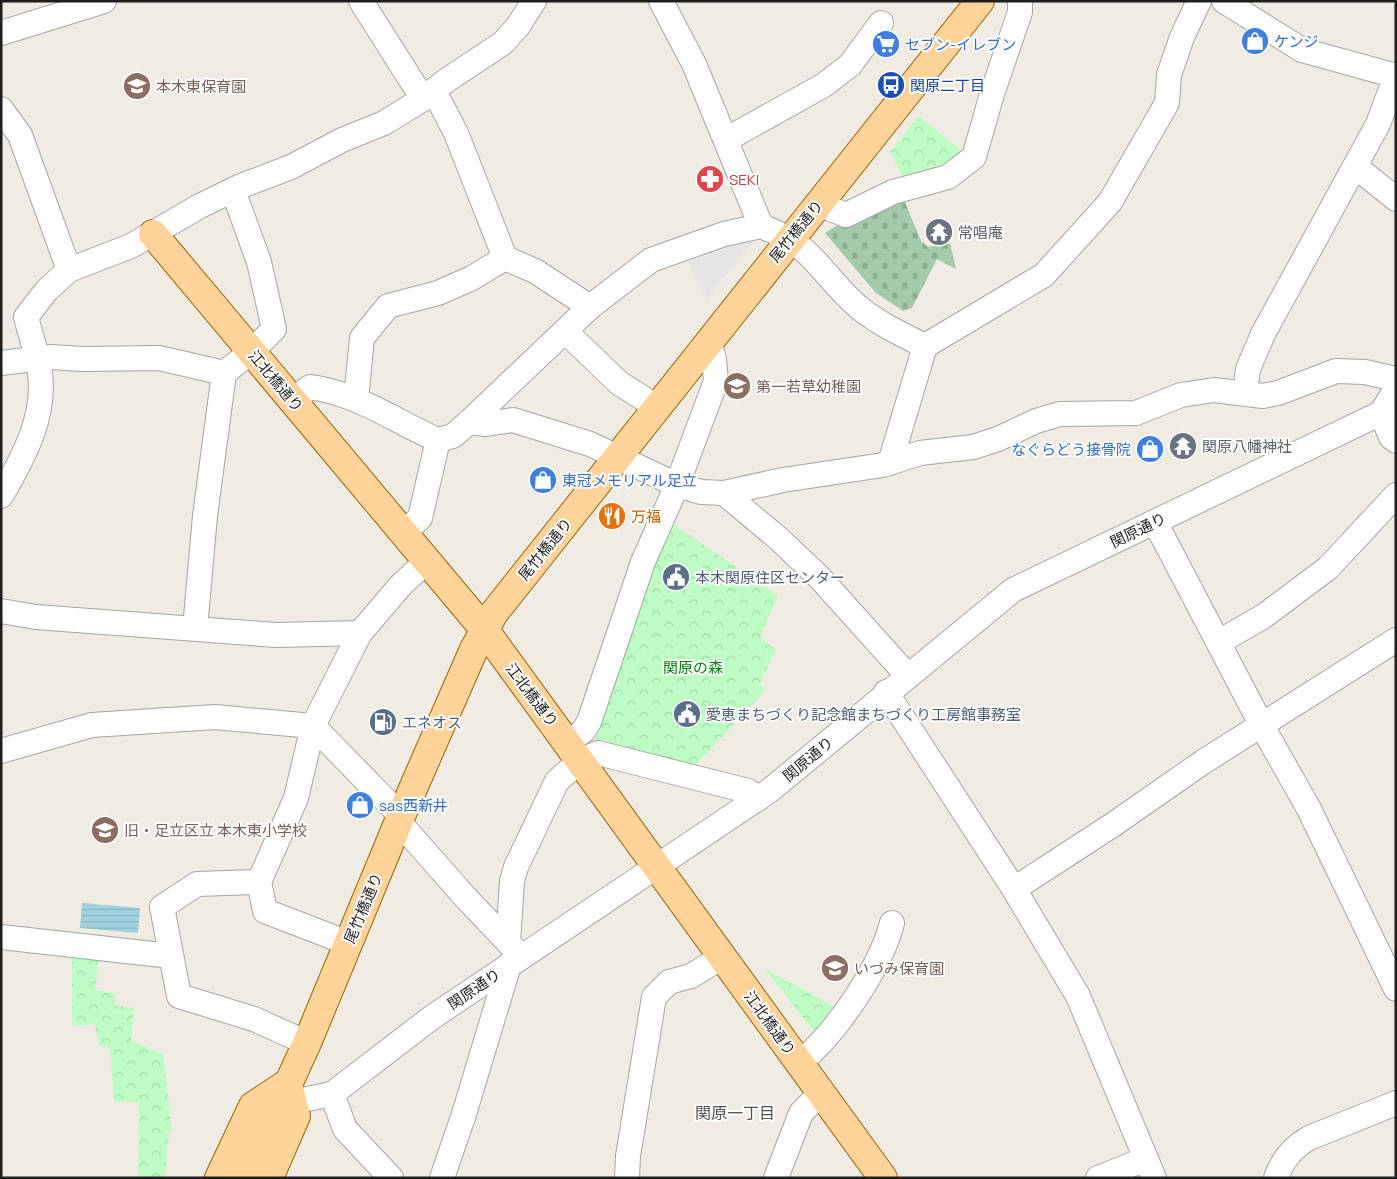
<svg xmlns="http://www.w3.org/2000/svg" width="1397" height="1179" font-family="Manrope,'Noto Sans JP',sans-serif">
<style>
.cemetery{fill:url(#cemetery-stones)}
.park{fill:url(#park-crowns)}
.parking{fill:#e6e6e6}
.water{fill:url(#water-rules)}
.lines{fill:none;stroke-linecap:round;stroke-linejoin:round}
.minor-casing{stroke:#a5a5a5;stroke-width:26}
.major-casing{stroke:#986600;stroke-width:30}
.minor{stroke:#fff;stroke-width:24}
.major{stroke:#ffd399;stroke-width:28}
.labels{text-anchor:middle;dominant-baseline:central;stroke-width:4;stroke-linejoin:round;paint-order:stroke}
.shop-label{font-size:15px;fill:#366cbe;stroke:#fff;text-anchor:start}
.transit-label{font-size:15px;fill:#164399;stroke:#fff;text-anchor:start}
.education-label{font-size:15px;fill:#785e54;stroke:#fff;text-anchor:start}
.health-label{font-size:15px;fill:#be3a42;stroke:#fff;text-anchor:start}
.street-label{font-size:15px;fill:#1e1e1e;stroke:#fff}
.worship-label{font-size:15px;fill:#5b616d;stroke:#fff;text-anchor:start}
.food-label{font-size:15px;fill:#c56008;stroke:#fff;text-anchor:start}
.service-label{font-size:15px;fill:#4e5e75;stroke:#fff;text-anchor:start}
.park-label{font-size:15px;fill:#058310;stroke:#fff}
.neighbourhood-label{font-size:16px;fill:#515151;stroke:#fff}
</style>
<defs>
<pattern id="cemetery-stones" width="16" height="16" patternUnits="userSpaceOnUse" patternTransform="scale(1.25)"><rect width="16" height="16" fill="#a3caa9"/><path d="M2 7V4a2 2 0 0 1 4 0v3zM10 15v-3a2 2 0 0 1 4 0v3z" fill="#8cad91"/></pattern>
<pattern id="park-crowns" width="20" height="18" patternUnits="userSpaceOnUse" patternTransform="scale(1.25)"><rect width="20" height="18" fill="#bdfdc3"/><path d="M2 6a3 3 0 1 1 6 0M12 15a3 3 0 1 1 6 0" fill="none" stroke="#a2d8a7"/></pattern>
<pattern id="water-rules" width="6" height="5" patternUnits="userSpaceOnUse" patternTransform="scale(1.25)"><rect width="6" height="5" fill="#a1d2e0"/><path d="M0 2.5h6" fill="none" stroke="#8ab4c0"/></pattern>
</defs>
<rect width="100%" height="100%" fill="#f0ece3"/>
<polygon class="cemetery" points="902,195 921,241 928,247 950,243 956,269 937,259 912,308 903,311 876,293 825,233 836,226 845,225"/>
<g class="park">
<polygon points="918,116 965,153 949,166 905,181 890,152"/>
<polygon points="669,521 778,596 760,637 776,650 760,683 765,691 692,769 594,744"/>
<polygon points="72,950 100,953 95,990 115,993 115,1005 134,1008 131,1041 163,1054 172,1131 169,1132 165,1178 138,1178 139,1102 114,1102 110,1048 99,1045 95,1024 72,1026"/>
<polygon points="765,969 836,1007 816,1034"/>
</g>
<polygon class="parking" points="749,237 753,241 706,300 687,259"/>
<polygon class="water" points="82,903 140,908 138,933 80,928"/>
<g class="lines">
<defs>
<g id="minor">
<polyline points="361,1 423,99"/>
<path d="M661 1 694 64 761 226C770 230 780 234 789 239 817 256 835 289 861 309 881 325 903 335 925 346L1044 275 1110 202 1167 103 1169 75 1182 37 1199 1"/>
<polyline points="1224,1 1302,50 1396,76"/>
<polyline points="1,33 104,1"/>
<polyline points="434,91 456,133 505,258 535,271 590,307"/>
<polyline points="1,109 20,135 69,270"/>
<polyline points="727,139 824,85 850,65 881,23"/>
<polyline points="1356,167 1396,199"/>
<polyline points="818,204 846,215 893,192 948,177 974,157 992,94 1020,12 1020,1"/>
<polyline points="565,331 619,383 657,407"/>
<polyline points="1,363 50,357 83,359 159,358 224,373 251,352 274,329 259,262 233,190"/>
<polyline points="1245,393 1248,369 1263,334 1378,124 1396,76"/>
<polyline points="356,399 362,338 388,306 438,293 472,278 505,258"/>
<path d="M292 401 310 387C357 393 396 422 438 440L453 436 469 422 486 424 513 420 590 444 677 485 701 492 724 493 783 480 883 465 920 453 973 447 998 439 1036 421 1060 414 1136 413 1181 395 1214 390 1263 396 1278 393 1336 371 1365 372 1396 379"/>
<polyline points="1381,413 1391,437 1396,441"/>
<polyline points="469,422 590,307 651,260 724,234 761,226"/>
<polyline points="890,463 925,346"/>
<polyline points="724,493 779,539 820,578 907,675"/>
<path d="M1 496C24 457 48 413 39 366 36 350 30 333 26 317L47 290 69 270 131 246 200 206 241 186 291 167 342 140 384 123 423 99 447 80 503 43 518 26 534 1"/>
<polyline points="1155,522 1262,726 1309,809 1396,989"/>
<polyline points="404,532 420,518 438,440"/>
<polyline points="1,611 36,617 276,635 360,633"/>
<polyline points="195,628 205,516 224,373"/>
<polyline points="1219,642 1264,616 1328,568 1396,495"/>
<polyline points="886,692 1014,889 1078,996 1154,1178"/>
<polyline points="568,743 583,731 589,722 643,562 677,485 716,381 714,359 709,341"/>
<polyline points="1,751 92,725 215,717 313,726 401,816"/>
<polyline points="399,822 466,898 508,942"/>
<polyline points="259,882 197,884 162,907 179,996 254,1019 307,1043"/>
<polyline points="1014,889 1114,824 1203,762 1396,640"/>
<polyline points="1,937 171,956"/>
<polyline points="348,943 265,911 259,882 296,798 313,726 360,633 401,585 427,561"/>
<polyline points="521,957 508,942 512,881 516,867 557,781 581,760 598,753 748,791 759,798"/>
<path d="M799 1063C835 1035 881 967 892 923"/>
<polyline points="332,1094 431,1018 769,791 1013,590 1381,413 1396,389"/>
<polyline points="277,1105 332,1094 345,1129 391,1178"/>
<polyline points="442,1178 464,1114 509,965"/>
<polyline points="627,1178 628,1156 654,997 669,982 691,976 722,957"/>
<polyline points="776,1178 801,1113 821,1093"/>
<polyline points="1098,1178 1146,1159"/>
<path d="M1276 1178C1282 1160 1292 1148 1309 1138L1396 1103"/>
</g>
<g id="major">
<polyline points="153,234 484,629 883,1178"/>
<polyline points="219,1178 253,1106 288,1083 296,1116 269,1178"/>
<polyline points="245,1178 307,1043 401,816 474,649 494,613 980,1"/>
</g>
</defs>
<use href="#minor" class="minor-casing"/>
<use href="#major" class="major-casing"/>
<use href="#minor" class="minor"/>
<use href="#major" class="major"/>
</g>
<defs>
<symbol id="shop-disc" viewBox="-11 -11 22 22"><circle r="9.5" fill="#3f7fe0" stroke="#fff"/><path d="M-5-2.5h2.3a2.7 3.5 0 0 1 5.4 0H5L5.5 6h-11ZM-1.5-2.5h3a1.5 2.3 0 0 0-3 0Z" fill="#fff"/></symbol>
<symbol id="supermarket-disc" viewBox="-11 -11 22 22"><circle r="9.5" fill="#3f7fe0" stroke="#fff"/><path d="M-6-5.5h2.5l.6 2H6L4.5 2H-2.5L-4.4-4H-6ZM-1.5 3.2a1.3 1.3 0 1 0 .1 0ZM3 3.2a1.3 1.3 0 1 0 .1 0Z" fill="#fff"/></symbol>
<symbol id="bus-disc" viewBox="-11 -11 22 22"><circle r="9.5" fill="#1a4fb4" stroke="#fff"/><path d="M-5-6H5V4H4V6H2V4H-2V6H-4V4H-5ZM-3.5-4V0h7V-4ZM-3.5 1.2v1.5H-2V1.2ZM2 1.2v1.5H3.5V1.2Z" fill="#fff"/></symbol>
<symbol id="school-disc" viewBox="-11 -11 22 22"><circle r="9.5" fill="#8d6e63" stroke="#fff"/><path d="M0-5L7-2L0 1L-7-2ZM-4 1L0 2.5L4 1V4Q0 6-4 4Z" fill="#fff"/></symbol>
<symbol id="pharmacy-disc" viewBox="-11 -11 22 22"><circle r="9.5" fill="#e0444e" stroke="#fff"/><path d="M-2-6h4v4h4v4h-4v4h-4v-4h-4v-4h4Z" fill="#fff"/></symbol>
<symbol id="temple-disc" viewBox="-11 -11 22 22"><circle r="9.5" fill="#6b7280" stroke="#fff"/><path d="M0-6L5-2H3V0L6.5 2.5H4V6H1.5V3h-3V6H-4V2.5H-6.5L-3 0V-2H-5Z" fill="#fff"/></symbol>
<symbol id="restaurant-disc" viewBox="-11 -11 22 22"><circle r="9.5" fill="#e8710a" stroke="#fff"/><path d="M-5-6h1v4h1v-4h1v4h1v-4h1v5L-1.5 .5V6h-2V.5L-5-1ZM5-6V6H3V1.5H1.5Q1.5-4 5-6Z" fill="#fff"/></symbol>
<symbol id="civic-disc" viewBox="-11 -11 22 22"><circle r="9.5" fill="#5c6f8a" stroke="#fff"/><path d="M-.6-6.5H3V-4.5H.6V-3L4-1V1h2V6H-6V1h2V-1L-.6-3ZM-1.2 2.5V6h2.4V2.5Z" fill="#fff"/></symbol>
<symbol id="fuel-disc" viewBox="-11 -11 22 22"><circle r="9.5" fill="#5c6f8a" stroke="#fff"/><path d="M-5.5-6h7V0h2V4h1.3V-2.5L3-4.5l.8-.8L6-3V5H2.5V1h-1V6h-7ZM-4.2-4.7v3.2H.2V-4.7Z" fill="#fff"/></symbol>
</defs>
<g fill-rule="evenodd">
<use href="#shop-disc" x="1239" y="25" width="32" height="32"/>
<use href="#supermarket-disc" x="870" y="28" width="32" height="32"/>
<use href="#bus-disc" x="875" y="69" width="32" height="32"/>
<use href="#school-disc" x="121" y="70" width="32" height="32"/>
<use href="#pharmacy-disc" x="694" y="163" width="32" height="32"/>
<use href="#temple-disc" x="923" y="216" width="32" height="32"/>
<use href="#school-disc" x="721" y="370" width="32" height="32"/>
<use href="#temple-disc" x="1167" y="430" width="32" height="32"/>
<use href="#shop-disc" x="1134" y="433" width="32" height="32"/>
<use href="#shop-disc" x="527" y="464" width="32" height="32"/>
<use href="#restaurant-disc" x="596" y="500" width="32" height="32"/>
<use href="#civic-disc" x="660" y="561" width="32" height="32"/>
<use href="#civic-disc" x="671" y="698" width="32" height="32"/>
<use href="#fuel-disc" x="367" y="706" width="32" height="32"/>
<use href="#shop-disc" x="344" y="789" width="32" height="32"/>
<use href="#school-disc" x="89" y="814" width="32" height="32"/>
<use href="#school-disc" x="819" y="952" width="32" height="32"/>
</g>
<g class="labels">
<g class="shop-label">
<text x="1274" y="41">ケンジ</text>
<text x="905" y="44">セブン-イレブン</text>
<text x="1131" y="449" text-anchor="end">なぐらどう接骨院</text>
<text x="562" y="480">東冠メモリアル足立</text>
<text x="379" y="805">sas西新井</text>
</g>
<g class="transit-label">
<text x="910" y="85">関原二丁目</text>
</g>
<g class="education-label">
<text x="156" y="86">本木東保育園</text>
<text x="756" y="386">第一若草幼稚園</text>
<text x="124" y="830">旧・足立区立 本木東小学校</text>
<text x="854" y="968">いづみ保育園</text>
</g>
<g class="health-label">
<text x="729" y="179">SEKI</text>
</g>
<g class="street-label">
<text transform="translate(796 231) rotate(-51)">尾竹橋通り</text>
<text transform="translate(276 381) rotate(50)">江北橋通り</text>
<text transform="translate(1138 530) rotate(-26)">関原通り</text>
<text transform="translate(545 549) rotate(-51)">尾竹橋通り</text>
<text transform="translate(532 695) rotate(53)">江北橋通り</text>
<text transform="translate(808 759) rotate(-40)">関原通り</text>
<text transform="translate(363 908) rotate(-67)">尾竹橋通り</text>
<text transform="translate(474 989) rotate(-34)">関原通り</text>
<text transform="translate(770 1023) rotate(54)">江北橋通り</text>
</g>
<g class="worship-label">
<text x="958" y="232">常唱庵</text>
<text x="1202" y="446">関原八幡神社</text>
</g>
<g class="food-label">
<text x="631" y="516">万福</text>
</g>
<g class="service-label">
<text x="695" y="577">本木関原住区センター</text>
<text x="706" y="714">愛恵まちづくり記念館まちづくり工房館事務室</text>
<text x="402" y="722">エネオス</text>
</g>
<g class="park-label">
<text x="693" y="667">関原の森</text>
</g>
<g class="neighbourhood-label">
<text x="735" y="1113">関原一丁目</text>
</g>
</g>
<rect width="1397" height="1179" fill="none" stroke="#1e1e1e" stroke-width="5"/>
</svg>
